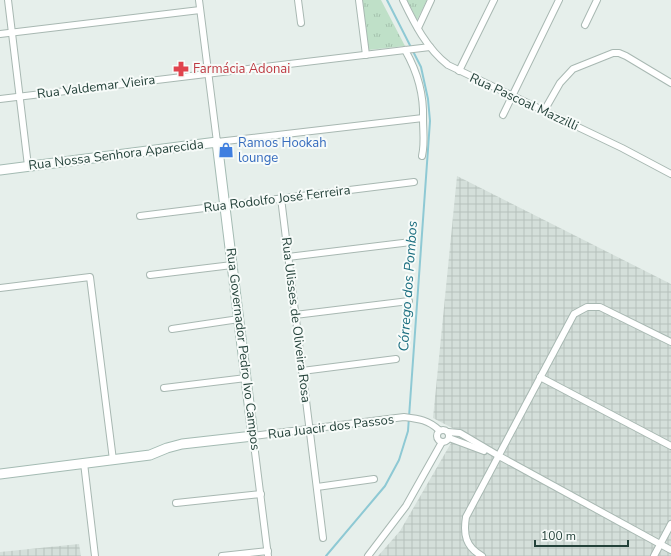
<svg xmlns="http://www.w3.org/2000/svg" width="671" height="556" font-family="'Nunito Sans',sans-serif">
<style>
.industrial{fill:url(#industrial-grid)}
.grass{fill:url(#grass-tufts)}
.lines{fill:none;stroke-linecap:round;stroke-linejoin:round}
.stream{stroke:#8ec9d4;stroke-width:2}
.street-casing{stroke:#a8b8b2;stroke-width:8}
.secondary-casing{stroke:#a4bbb3;stroke-width:11}
.street{stroke:#fff;stroke-width:6}
.secondary{stroke:#fff;stroke-width:9}
.labels{text-anchor:middle;dominant-baseline:central;stroke-width:4;stroke-linejoin:round;paint-order:stroke}
.health-label{font-size:13px;fill:#be3a42;stroke:#f7fbf9;text-anchor:start}
.street-label{font-size:13px;fill:#24423a;stroke:#f7fbf9}
.shop-label{font-size:13px;fill:#366cbe;stroke:#f7fbf9;text-anchor:start}
.water-label{font-size:14px;font-style:italic;fill:#1c6f80;stroke:#f7fbf9}
</style>
<defs>
<pattern id="industrial-grid" width="8" height="8" patternUnits="userSpaceOnUse"><rect width="8" height="8" fill="#d4dfda"/><path d="M0 4h8M4 0v8" fill="none" stroke="#b6c1bc"/></pattern>
<pattern id="grass-tufts" width="24" height="20" patternUnits="userSpaceOnUse"><rect width="24" height="20" fill="#bfe0c8"/><path d="M3 7l-1-3M5 7V3M7 7l1-3M15 17l-1-3M17 17v-4M19 17l1-3" fill="none" stroke="#a4c1ad"/></pattern>
</defs>
<rect width="100%" height="100%" fill="#e6efeb"/>
<g class="industrial">
<polygon points="457,176 671,284 671,556 378,556 400,531 458,431 433,418"/>
<polygon points="79,544 81,556 0,556 0,552"/>
</g>
<g class="grass">
<polygon points="362,0 381,0 405,46 368,50"/>
<polygon points="407,0 427,0 417,20"/>
</g>
<g class="lines">
<polyline class="stream" points="326,556 385,486 399,460 408,431 430,121 428,99 421,67 387,0"/>
<defs>
<g id="street">
<polyline points="8,0 28,166"/>
<polyline points="199,0 217,142 423,118"/>
<polyline points="298,0 301,23"/>
<polyline points="359,0 366,55"/>
<path d="M403 0C414 23 427 49 448 65L622 148 671 174"/>
<polyline points="585,25 597,0"/>
<polyline points="418,28 431,0"/>
<polyline points="0,34 200,10"/>
<path d="M405 50C417 71 424 95 423 119 423 132 425 143 422 156"/>
<polyline points="459,71 494,0"/>
<polyline points="0,99 430,47"/>
<polyline points="544,111 560,83 573,69 613,53 619,53 626,56 671,83"/>
<polyline points="503,115 559,0"/>
<polyline points="281,198 323,538"/>
<polyline points="140,216 414,182"/>
<polyline points="288,257 411,242"/>
<polyline points="150,275 232,265"/>
<polyline points="0,288 90,277 113,460"/>
<polyline points="295,315 409,301"/>
<polyline points="172,329 239,319"/>
<polyline points="302,371 396,359"/>
<polyline points="540,377 671,446"/>
<polyline points="164,388 246,378"/>
<circle cx="443" cy="436" r="6"/>
<polyline points="448,432 460,433 499,456 671,550"/>
<polyline points="449,438 484,451"/>
<polyline points="84,463 95,556"/>
<polyline points="317,487 374,479"/>
<polyline points="176,503 261,494"/>
<polyline points="222,556 268,551"/>
<path d="M268 556 253 436 404 417C420 419 428 420 439 430"/>
<polyline points="368,556 406,506 442,442"/>
<path d="M482 556C466 547 463 535 466 517L574 314 587 307H600L671 342"/>
<polyline points="654,556 671,524"/>
</g>
<polyline id="secondary" points="0,170 217,142 253,436 182,444 167,448 150,455 0,474"/>
</defs>
<use href="#street" class="street-casing"/>
<use href="#secondary" class="secondary-casing"/>
<use href="#street" class="street"/>
<use href="#secondary" class="secondary"/>
</g>
<defs>
<symbol id="pharmacy-bare" viewBox="-9 -9 18 18"><path d="M-2-6h4v4h4v4h-4v4h-4v-4h-4v-4h4Z" fill="#e0444e" stroke="#f7fbf9" stroke-width="2.5" paint-order="stroke"/></symbol>
<symbol id="shop-bare" viewBox="-9 -9 18 18"><path d="M-5-2.5h2.3a2.7 3.5 0 0 1 5.4 0H5L5.5 6h-11ZM-1.5-2.5h3a1.5 2.3 0 0 0-3 0Z" fill="#3f7fe0" stroke="#f7fbf9" stroke-width="2.5" paint-order="stroke"/></symbol>
</defs>
<g fill-rule="evenodd">
<use href="#pharmacy-bare" x="170" y="58" width="22" height="22"/>
<use href="#shop-bare" x="215" y="139" width="22" height="22"/>
</g>
<g class="labels">
<g class="health-label">
<text x="193" y="69">Farmácia Adonai</text>
</g>
<g class="street-label">
<text transform="translate(96 87) rotate(-7)">Rua Valdemar Vieira</text>
<text transform="translate(524 102) rotate(25)">Rua Pascoal Mazzilli</text>
<text transform="translate(116 155) rotate(-7)">Rua Nossa Senhora Aparecida</text>
<text transform="translate(277 199) rotate(-7)">Rua Rodolfo José Ferreira</text>
<text transform="translate(296 320) rotate(83)">Rua Ulisses de Oliveira Rosa</text>
<text transform="translate(243 349) rotate(83)">Rua Governador Pedro Ivo Campos</text>
<text transform="translate(331 427) rotate(-7)">Rua Juacir dos Passos</text>
</g>
<g class="shop-label">
<text x="238" y="143">Ramos Hookah<tspan x="238" dy="15">lounge</tspan></text>
</g>
<g class="water-label">
<text transform="translate(408 286) rotate(-86)">Córrego dos Pombos</text>
</g>
</g>
<path d="M535 540v6h93v-6" fill="none" stroke="#24423a" stroke-width="2"/>
<text x="541" y="540" font-size="12" fill="#24423a" stroke="#f7fbf9" stroke-width="3" paint-order="stroke">100 m</text>
</svg>
